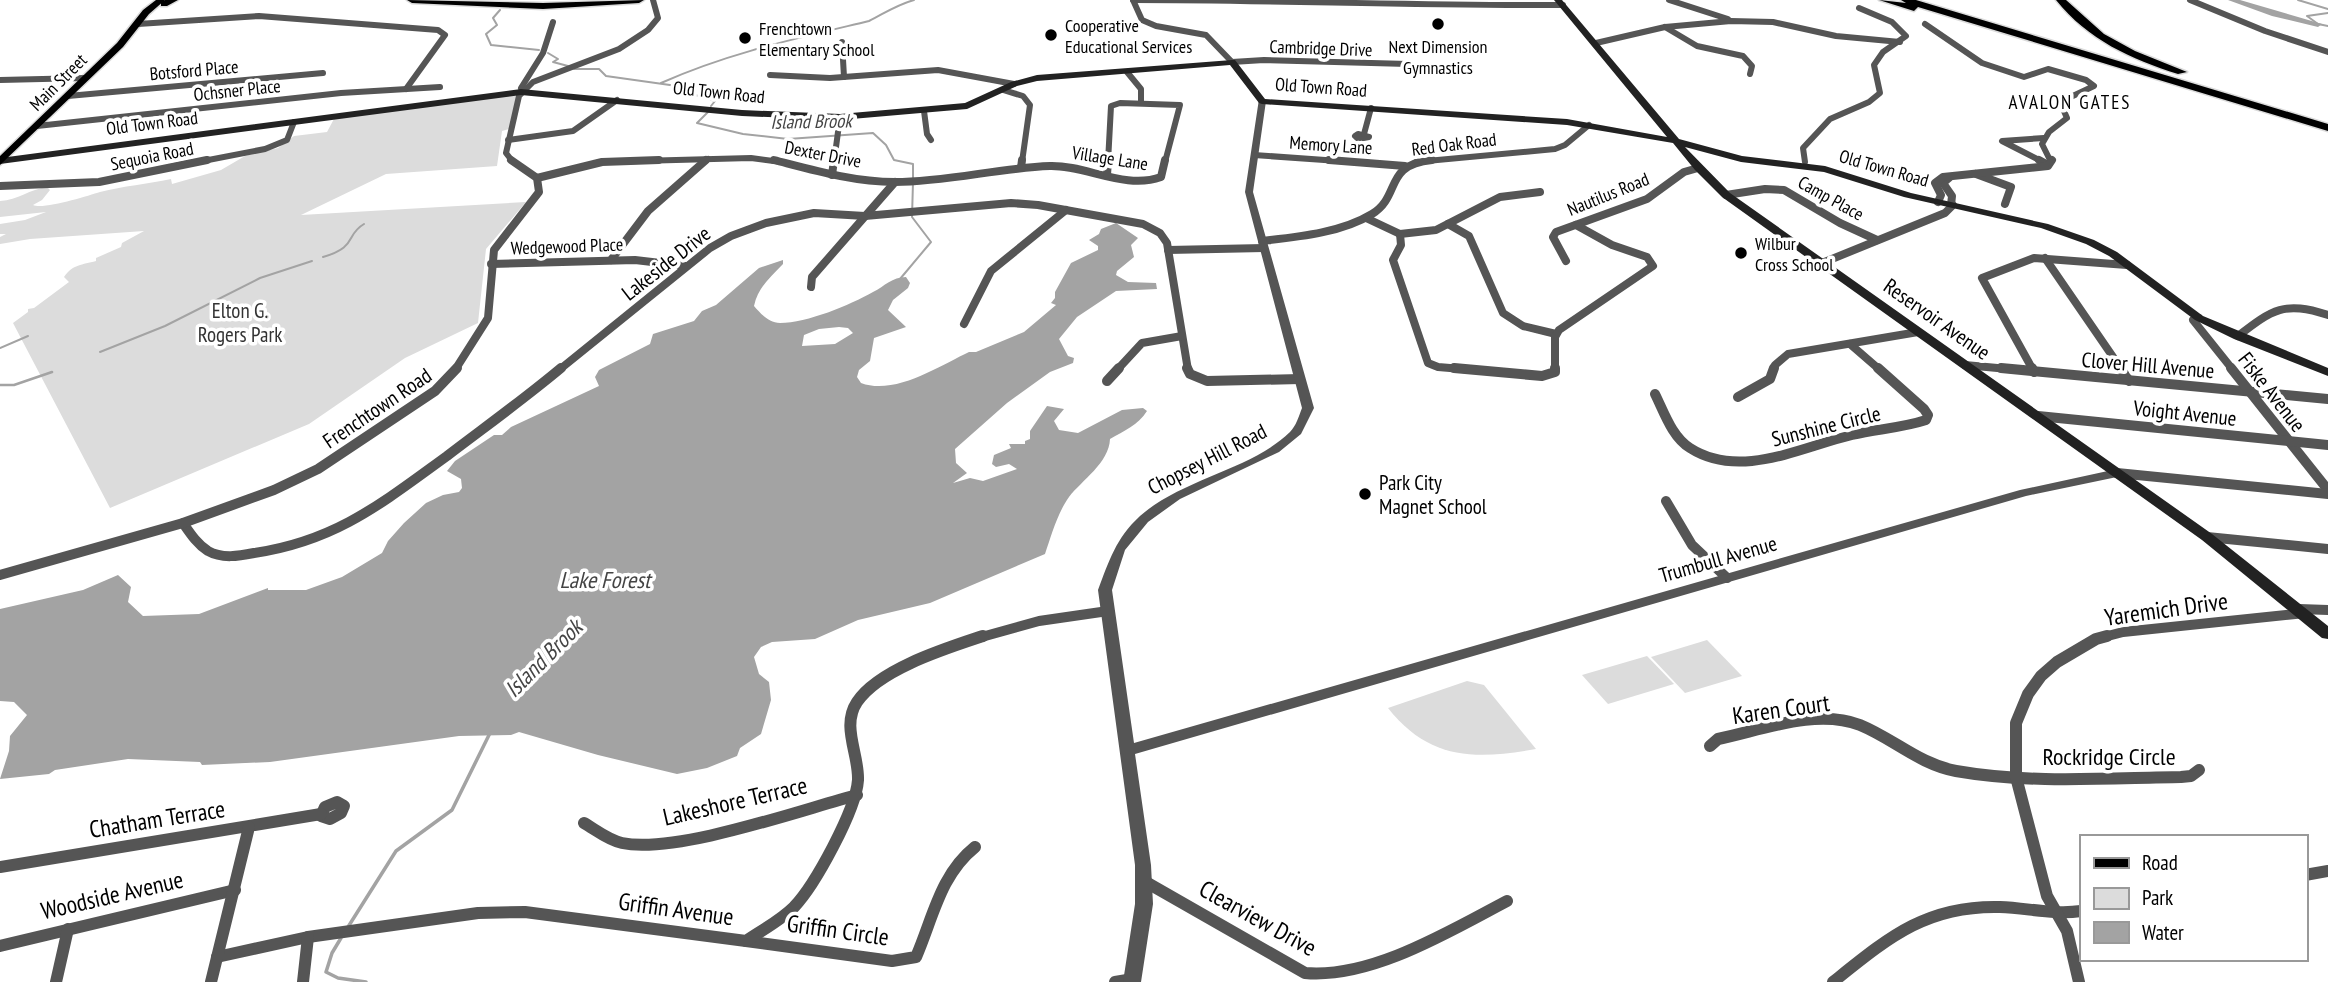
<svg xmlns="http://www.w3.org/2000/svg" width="2328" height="982" font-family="'PT Sans Narrow',sans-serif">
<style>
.green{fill:#dcdcdc}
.water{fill:#a3a3a3;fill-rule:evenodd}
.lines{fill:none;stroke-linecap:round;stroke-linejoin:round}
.stream-far2{stroke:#a3a3a3;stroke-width:2}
.stream-far1{stroke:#a3a3a3;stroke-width:2.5}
.stream{stroke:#a3a3a3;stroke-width:3.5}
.river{fill:#a3a3a3;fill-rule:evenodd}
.primary-casing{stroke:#dbdbdb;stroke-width:3}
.motorway-casing{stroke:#dbdbdb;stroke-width:3}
.minor-far3{stroke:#555;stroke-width:6}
.minor-far2{stroke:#555;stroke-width:8}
.minor-far1{stroke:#555;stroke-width:10}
.minor{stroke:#555;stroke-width:12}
.tertiary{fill:#555;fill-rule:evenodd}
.secondary{fill:#222;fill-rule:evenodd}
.primary{fill:#000;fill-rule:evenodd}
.motorway{fill:#000;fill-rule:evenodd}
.poi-dot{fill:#000;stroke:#fff;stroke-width:2.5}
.labels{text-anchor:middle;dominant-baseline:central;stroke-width:7;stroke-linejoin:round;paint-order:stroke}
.far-poi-label{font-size:18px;fill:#000;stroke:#fff;text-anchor:start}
.far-street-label{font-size:18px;fill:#000;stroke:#fff}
.far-neighbourhood-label{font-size:19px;letter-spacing:2px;fill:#000;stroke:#fff}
.far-water-label{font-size:19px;font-style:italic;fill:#444;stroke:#fff}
.street-label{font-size:21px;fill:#000;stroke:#fff}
.park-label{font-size:21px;fill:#333;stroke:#fff}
.poi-label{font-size:21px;fill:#000;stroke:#fff;text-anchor:start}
.water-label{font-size:23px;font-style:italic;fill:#444;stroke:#fff}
.near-street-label{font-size:24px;fill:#000;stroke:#fff}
</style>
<rect width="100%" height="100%" fill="#fff"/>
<g class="green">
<path d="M519 92 509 129 502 131 497 166 386 174 301 215 526 202 486 249 478 323 405 358 309 424 110 508 13 323 28 312V309L34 308 69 282 64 277C73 264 82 265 96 261V258L121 247 122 243 144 231 30 239 0 244V237L6 234H0V224L25 220 46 212 0 217V201C18 200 30 189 47 187L50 190 42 200 33 205C43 210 87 196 100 192 123 186 148 184 171 179L172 184 221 170 245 156 278 148 294 136 327 132 335 117Z"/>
<polygon points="1707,640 1742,676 1685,693 1651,657"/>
<polygon points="1647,656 1674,684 1608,704 1582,675"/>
<path d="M1467 681 1484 685 1536 749C1475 760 1429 760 1388 708Z"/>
</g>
<path class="water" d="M1116 223 1138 238 1131 245 1134 257 1117 271 1116 275 1128 282 1156 283 1157 289 1116 291 1077 317 1059 339 1068 356 1074 358 1073 363 1050 372 1007 403 955 449 956 463 967 473 953 483 970 478 983 481 1017 469 1009 464 996 467 992 464 994 455 1011 448 1009 444H1025V441L1030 439V431L1047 406 1064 409 1054 421 1059 430 1078 433 1122 410 1143 408 1147 411C1138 425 1124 431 1110 439 1109 463 1082 480 1069 497 1058 512 1051 536 1045 554L930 603 858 620 815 639 772 642 761 647 754 657 759 674 769 682 771 700 761 734 740 748 737 756 707 768 677 774 598 755 519 732 511 735 459 736 270 762 202 765 200 762 128 759 55 770 49 774 0 779 9 751 10 736 27 715 14 702 0 701V609L83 590 118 575 131 587 128 602 143 616 199 614 268 588V590H306L342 577 382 553 388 541 404 523 426 503 443 495 459 492 462 488 461 479 447 471 455 461 494 435H502L511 427 599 386 595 377 599 370 650 344 653 334 694 321 702 311 716 305 759 268 783 260V264C770 278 758 287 754 306 761 314 769 323 780 323 807 323 850 305 873 292 885 286 892 277 906 277L910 283 908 288 893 300 888 310 906 327 874 338 870 361 859 370 857 377 861 383C895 396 941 365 969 352H976L1024 332 1056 305 1051 303 1055 298V292L1071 263 1098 250V246L1089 240 1099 234 1101 229ZM839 327 848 328 853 333 835 344 802 346 804 335 819 329Z"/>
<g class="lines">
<g class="stream-far2">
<polyline points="2298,0 2328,9"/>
<polyline points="500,10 493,18 497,25 486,34 491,45 539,50"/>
<polyline points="2328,13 2307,16 2318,24 2328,26"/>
<polyline points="548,53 558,59 553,62 568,66"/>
<polyline points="574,69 599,69 606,76 677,86 675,89 715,101 711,106"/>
<path d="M661 83C728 53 798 38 869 21 885 13 896 5 914 0"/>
<polyline points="708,112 697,123 743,134 788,139 873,133 886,145 894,160 913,164 913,178"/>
<path d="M323 257C358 247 345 235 364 224"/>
<polyline points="900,279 931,242 912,217 913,182"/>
<polyline points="0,348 28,336"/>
<polyline points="100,352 165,326 260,278 312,261"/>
</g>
<polyline class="stream-far1" points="0,385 14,385 52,372"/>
<g class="stream">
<polyline points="348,927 396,851 452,810 490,733"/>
<polyline points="341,938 332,953 326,972 338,978 366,982"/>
</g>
<polygon class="river" points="2228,0 2240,0 2322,24 2318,27 2272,16"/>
<defs>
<polygon id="primary" points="156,0 165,0 149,14 123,47 0,165 0,156 117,43 143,10"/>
<g id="motorway">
<polygon points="165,0 178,0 167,6 161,6 161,2"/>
<polygon points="407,0 543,3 644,0 639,3 543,9 412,3"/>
<polygon points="1879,0 1906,3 1901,0 1916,0 2328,124 2328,131 1918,7 1914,11"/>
<path d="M2056 0H2066L2104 34 2135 51 2187 72 2178 74C2131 59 2088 40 2056 0Z"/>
</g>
</defs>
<use href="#primary" class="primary-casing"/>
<use href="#motorway" class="motorway-casing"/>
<g class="minor-far3">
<path d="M1133 0C1277 0 1420 6 1563 5"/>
<polyline points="1133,0 1142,20 1156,26 1206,35 1232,62 1264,60 1408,64"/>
<polyline points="1669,0 1728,19"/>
<polyline points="2190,0 2265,31 2328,52"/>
<polyline points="138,24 259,16 438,30 445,35 406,89"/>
<polyline points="1925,24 1982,63 2024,77 2048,69 2086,80 2094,86 2060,102 2067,118 2049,132 2042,144 2051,162"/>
<polyline points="1665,27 1697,46 1743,56 1752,66 1750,74"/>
<polyline points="842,42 844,77"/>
<polyline points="1596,43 1665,27 1731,21 1773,22 1836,36 1900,42"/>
<polyline points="1127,72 1141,89 1141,103"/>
<polyline points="770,75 830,78 938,70 1014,84"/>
<polyline points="0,80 85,78"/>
<polyline points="521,88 543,53 553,22"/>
<polyline points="1003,90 1023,96 1030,105 1022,162"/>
<polyline points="68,96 323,73"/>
<polyline points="924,111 927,134 931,140"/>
<polyline points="37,126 341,93 440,87"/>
<polygon points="1358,134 1369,137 1358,139 1355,136"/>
<polyline points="1364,134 1371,108"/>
<polyline points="508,140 573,131 617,100"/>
<polyline points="1254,155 1353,162"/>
<polyline points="198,162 265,149 287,140 294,122"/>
<polyline points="513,162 506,153 519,96 533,82 619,49 648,30 658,18 653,0"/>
<polyline points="601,162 751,158 781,162"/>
<polyline points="704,162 708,159"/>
<polyline points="834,162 840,117"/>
<polyline points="1108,162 1111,106 1120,103 1180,105 1165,162"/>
<polyline points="1416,162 1555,149 1565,145 1589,125"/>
<polyline points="1805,162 1803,148 1830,119 1869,102 1880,93 1874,65 1883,52 1906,36 1892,22 1859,8"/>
<polyline points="2043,162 2002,141 2044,138"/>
</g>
<g class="minor-far2">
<path d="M774 160C813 170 854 182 895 182 947 182 998 168 1050 166 1086 165 1125 190 1161 177L1165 160"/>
<polyline points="1329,160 1405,166"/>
<polyline points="2039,160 2048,165"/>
<polyline points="1021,168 1022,160"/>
<polyline points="1976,174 2011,187 2005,204"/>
<polyline points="832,175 834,160"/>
<polyline points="1107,175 1108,160"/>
<polyline points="537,178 602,162 659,160"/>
<polyline points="1949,178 1943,183 1952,196 1951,205"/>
<polyline points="0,186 99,182 207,160"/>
<polyline points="1726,195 1765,189 1784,190 1840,223 1877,240"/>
<polyline points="1938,202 1941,195 1935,183 1943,177 2048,166 2052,160"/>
<polyline points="1366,218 1400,234"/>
<polyline points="1448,224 1469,236 1503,313 1523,326 1556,334"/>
<polyline points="1400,234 1401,245 1393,260 1428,363 1438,367 1474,370"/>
<polyline points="1400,234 1436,230 1500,197 1540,192"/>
<path d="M1262 241C1297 237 1341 233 1372 214 1402 195 1383 165 1432 160"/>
<polyline points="1168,250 1264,248"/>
<polyline points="2045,258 2122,370"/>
<polyline points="611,260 648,211 706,160"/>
<polyline points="1566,261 1553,237 1556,232 1647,199 1684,172 1698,168"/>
<polyline points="1822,263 1945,213 1953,205"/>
<polyline points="491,264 635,260 686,266"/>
<polyline points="811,287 812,277 895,182"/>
<polyline points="2199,318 2193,320 2233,370"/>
<polyline points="964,324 991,271 1066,210"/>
<path d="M2238 336C2273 309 2284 301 2328 315"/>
<polyline points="1850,344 1880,370"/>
<polyline points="1965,365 2019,370"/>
<polyline points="455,370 488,318 494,250 539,192 537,178 511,160"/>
<polyline points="559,370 710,248 731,236 766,223 814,213 865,216 1011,203 1038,205 1143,224 1160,233 1167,243 1188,370"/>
<polyline points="1117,370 1142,343 1182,336"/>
<polyline points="1555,370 1555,337 1559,330 1653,266 1647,257 1612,245 1576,225"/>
<polyline points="1773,370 1775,365 1788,354 1918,332"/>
<polyline points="2033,370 1982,278 2034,258 2127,265"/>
</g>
<g class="minor-far1">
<polyline points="1187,368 1190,374 1207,381 1300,379"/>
<polyline points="1454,368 1542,376 1555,372 1555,368"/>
<polyline points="2001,368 2328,399"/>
<polyline points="2032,368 2034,372"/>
<polyline points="2120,368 2129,381"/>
<polyline points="2231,368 2328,490"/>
<polyline points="1107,381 1119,368"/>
<path d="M1655 394C1664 412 1672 437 1690 448 1740 480 1801 447 1852 435 1876 429 1902 428 1926 420L1928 415 1924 409 1878 368"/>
<polyline points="1738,397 1770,379 1774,368"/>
<polyline points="2038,416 2328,445"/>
<polyline points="2117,473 2328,494"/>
<polyline points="1666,501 1692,545 1727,578"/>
<path d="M183 523C190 533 197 544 208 551 222 559 239 556 254 553 336 541 382 503 447 456 485 427 524 399 561 368"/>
<polyline points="2207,537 2328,549"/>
<polyline points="0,575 183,523 274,490 318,469 435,391 457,368"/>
<polyline points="2299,609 2328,610"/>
<polyline points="978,638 1039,621 1108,611"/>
<polyline points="2100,638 2123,632 2305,613"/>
</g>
<g class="minor">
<path d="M1710 746 1718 739C1762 730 1816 708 1860 725 1894 739 1919 764 1956 771 2030 784 2107 778 2181 777L2191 776 2199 770"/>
<polygon points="337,802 344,806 341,813 330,819 321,816 325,807"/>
<path d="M584 823C596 830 608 840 622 843 677 854 800 810 857 795"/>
<polyline points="0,867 321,814"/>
<polyline points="2305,875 2328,871"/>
<path d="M1144 881 1305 973C1371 979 1450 931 1507 901"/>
<path d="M746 941 892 961 916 957C933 918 940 875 975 847"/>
<polyline points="0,946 235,890"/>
<path d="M217 957 308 937 478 913 525 912 746 941C762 930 780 921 794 907 815 885 856 810 858 780 859 754 841 726 857 702 879 669 947 648 983 636"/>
<polyline points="56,982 68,929"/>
<polyline points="211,982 249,827"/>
<polyline points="303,982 308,937"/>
<polyline points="1115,982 1133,979"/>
<path d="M1833 982C1888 938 1926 905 2000 907 2028 908 2054 915 2081 911"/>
<polyline points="2079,982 2067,931 2047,896 2016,777 2016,723 2028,694 2041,676 2057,662 2096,639 2107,636"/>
</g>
<path class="tertiary" d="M1259 99 1266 101 1253 192 1314 408 1301 434 1279 452 1180 499 1148 522 1125 550 1112 590 1134 743 2020 490 2117 469 2123 473 2117 477 2026 496 1135 754 1151 865 1153 904 1141 982H1123L1135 904V865L1098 590C1109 561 1116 538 1140 516 1183 478 1251 470 1290 432 1296 426 1299 416 1302 408L1245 192Z"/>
<polygon class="secondary" points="1554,0 1562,0 1679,139 1742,156 1825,166 1911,193 2048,224 2094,240 2117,252 2203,316 2328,368 2328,376 2234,339 2195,320 2109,256 2086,244 2041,228 1904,197 1824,172 1741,162 1685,147 1730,193 2212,534 2328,626 2328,639 2322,638 2202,540 1722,197 1695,170 1673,143 1567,125 1262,104 1259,103 1230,65 1037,81 1017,86 967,109 840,120 742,116 521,95 0,164 0,158 521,89 742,110 840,114 965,103 1011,82 1037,75 1232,60 1235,60 1265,99 1567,119 1667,137"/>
<use href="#primary" class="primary"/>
<use href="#motorway" class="motorway"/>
</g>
<g class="poi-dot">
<circle cx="1438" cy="24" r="7"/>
<circle cx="1051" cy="35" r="7"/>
<circle cx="745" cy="38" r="7"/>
<circle cx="1741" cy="253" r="7"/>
<circle cx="1365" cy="494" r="7"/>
</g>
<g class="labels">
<g class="far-poi-label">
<text x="1065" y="25">Cooperative<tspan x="1065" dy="21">Educational Services</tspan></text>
<text x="759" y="28">Frenchtown<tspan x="759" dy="21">Elementary School</tspan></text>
<text x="1438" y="46" text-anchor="middle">Next Dimension<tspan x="1438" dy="21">Gymnastics</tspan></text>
<text x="1755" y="243">Wilbur<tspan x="1755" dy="21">Cross School</tspan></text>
</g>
<g class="far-street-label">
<text transform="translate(1321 48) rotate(2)">Cambridge Drive</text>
<text transform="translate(194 70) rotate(-5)">Botsford Place</text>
<text transform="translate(58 82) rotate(-45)">Main Street</text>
<text transform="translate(1321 87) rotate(4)">Old Town Road</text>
<text transform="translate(237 90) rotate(-6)">Ochsner Place</text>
<text transform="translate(719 92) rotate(6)">Old Town Road</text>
<text transform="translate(152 123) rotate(-7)">Old Town Road</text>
<text transform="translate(1454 144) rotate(-7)">Red Oak Road</text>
<text transform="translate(1331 145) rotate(4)">Memory Lane</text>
<text transform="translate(823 154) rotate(11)">Dexter Drive</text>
<text transform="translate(152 156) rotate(-11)">Sequoia Road</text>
<text transform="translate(1110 158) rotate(9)">Village Lane</text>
<text transform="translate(1884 168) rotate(16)">Old Town Road</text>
<text transform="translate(1608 194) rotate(-22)">Nautilus Road</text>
<text transform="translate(1831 198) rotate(29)">Camp Place</text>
<text transform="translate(567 246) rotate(-2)">Wedgewood Place</text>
</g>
<g class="far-neighbourhood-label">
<text x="2070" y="102">AVALON GATES</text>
</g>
<g class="far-water-label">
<text transform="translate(811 121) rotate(-1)">Island Brook</text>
</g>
<g class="street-label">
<text transform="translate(666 263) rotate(-38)">Lakeside Drive</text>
<text transform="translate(1937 319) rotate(35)">Reservoir Avenue</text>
<text transform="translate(2148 365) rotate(5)">Clover Hill Avenue</text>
<text transform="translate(2272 392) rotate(52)">Fiske Avenue</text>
<text transform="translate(377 408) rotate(-34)">Frenchtown Road</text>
<text transform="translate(2185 413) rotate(6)">Voight Avenue</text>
<text transform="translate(1826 426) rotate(-14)">Sunshine Circle</text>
<text transform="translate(1207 459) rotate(-27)">Chopsey Hill Road</text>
<text transform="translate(1718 559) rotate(-16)">Trumbull Avenue</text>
</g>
<g class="park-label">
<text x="240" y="310">Elton G.<tspan x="240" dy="24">Rogers Park</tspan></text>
</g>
<g class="poi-label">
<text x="1379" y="482">Park City<tspan x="1379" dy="24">Magnet School</tspan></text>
</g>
<g class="water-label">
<text x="605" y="579">Lake Forest</text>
<text transform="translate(543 658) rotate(-45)">Island Brook</text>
</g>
<g class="near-street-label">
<text transform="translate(2166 609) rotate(-8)">Yaremich Drive</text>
<text transform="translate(1781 709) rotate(-8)">Karen Court</text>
<text x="2109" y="756">Rockridge Circle</text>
<text transform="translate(735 801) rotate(-13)">Lakeshore Terrace</text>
<text transform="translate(157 819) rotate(-9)">Chatham Terrace</text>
<text transform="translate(112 895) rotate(-13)">Woodside Avenue</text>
<text transform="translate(676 909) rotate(8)">Griffin Avenue</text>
<text transform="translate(1258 918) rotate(29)">Clearview Drive</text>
<text transform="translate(838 930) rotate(8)">Griffin Circle</text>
</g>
</g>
<rect x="2080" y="835" width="228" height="126" fill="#ffffff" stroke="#999999" stroke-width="2"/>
<rect x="2094" y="858" width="35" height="10" fill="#000000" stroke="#999999" stroke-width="2"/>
<text x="2142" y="870" font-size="21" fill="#000000">Road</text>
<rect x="2094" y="888" width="35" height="21" fill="#dcdcdc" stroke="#999999" stroke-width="2"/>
<text x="2142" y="905" font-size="21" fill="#000000">Park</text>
<rect x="2094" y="922" width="35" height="21" fill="#a3a3a3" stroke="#999999" stroke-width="2"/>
<text x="2142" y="940" font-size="21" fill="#000000">Water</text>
</svg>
